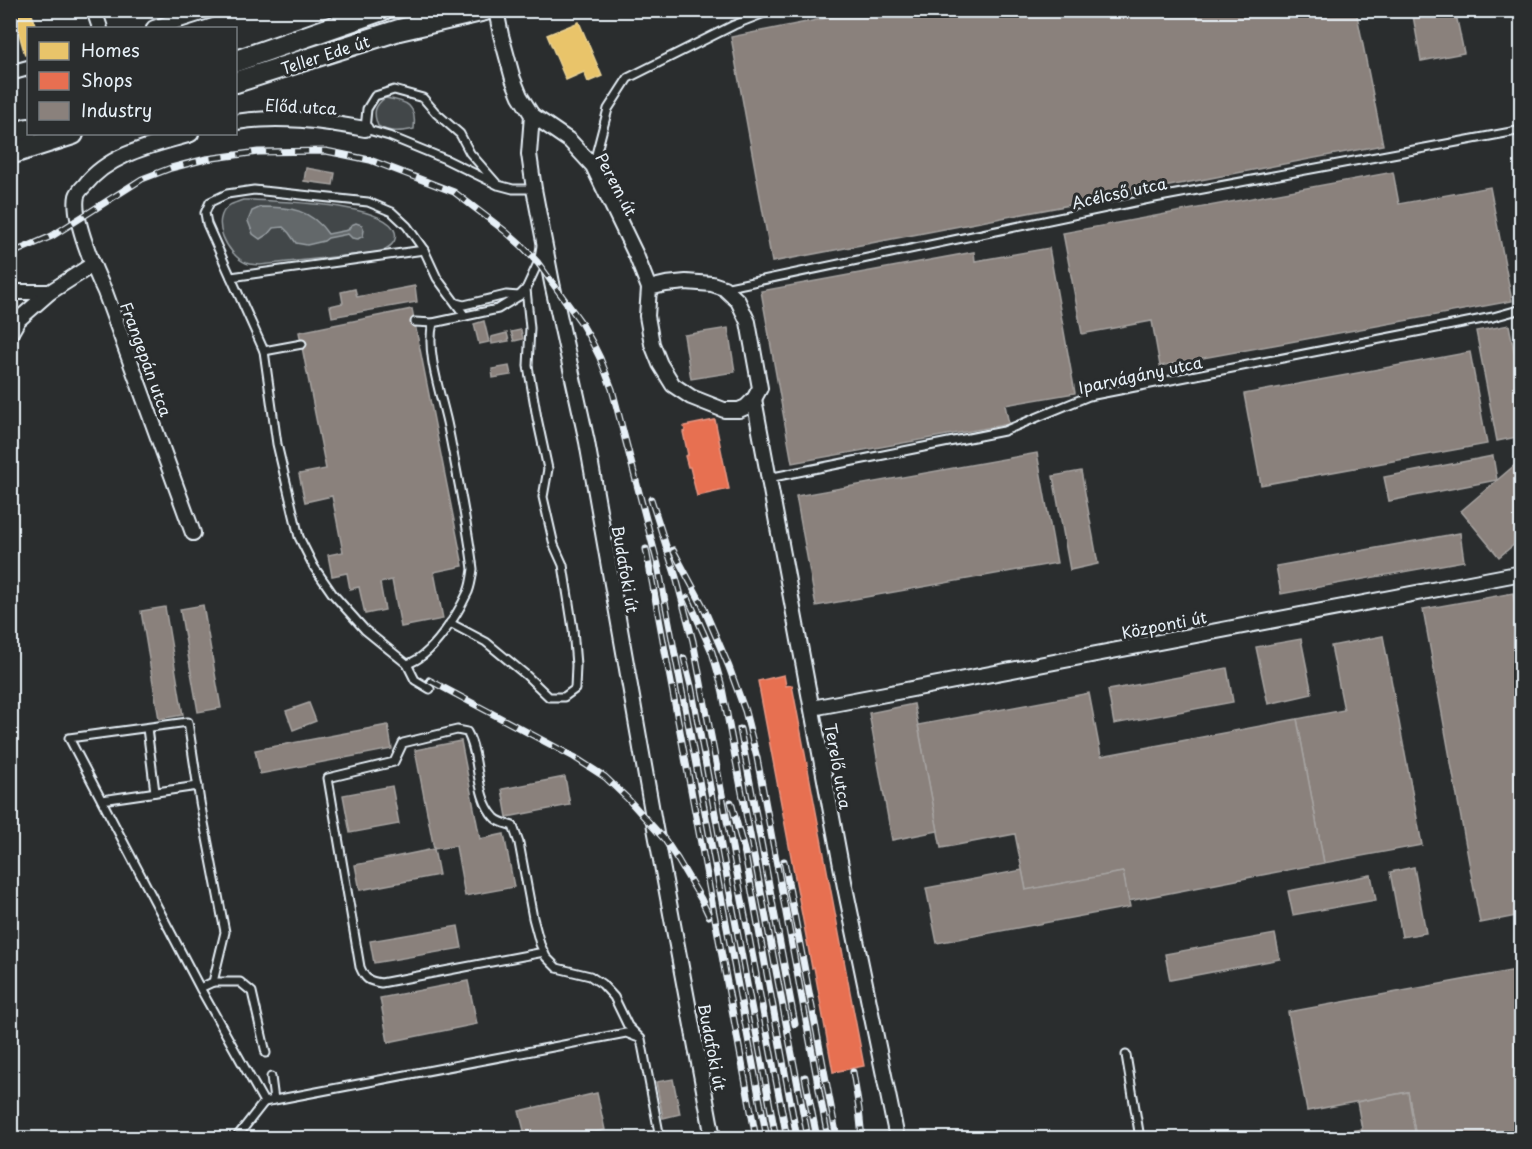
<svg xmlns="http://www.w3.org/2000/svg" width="1532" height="1149" font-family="'Playpen Sans',sans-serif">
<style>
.green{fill:#424648;stroke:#959ca0;stroke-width:1.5}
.water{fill:#63686b;stroke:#989fa3;stroke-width:1.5}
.homes{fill:#e9c46a;stroke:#e9d295;stroke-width:1.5}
.shops{fill:#e76f51;stroke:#e79683;stroke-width:1.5}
.industry{fill:#8a817c;stroke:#a6a3a1;stroke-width:1.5}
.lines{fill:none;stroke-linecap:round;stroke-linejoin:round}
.service-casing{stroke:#e8f1f8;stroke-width:11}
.minor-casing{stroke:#e8f1f8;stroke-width:18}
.secondary-casing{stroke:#e8f1f8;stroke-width:24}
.service{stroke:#2a2d2e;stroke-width:7}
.minor{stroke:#2a2d2e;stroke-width:14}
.secondary{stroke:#2a2d2e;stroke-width:20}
.rail-casing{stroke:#e8f1f8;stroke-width:7}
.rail{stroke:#2a2d2e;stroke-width:4.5;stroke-dasharray:14;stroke-linecap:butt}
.labels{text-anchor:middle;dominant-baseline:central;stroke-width:6;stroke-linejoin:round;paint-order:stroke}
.street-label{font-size:16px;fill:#e8f1f8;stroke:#2a2d2e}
</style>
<rect width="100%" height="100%" fill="#2a2d2e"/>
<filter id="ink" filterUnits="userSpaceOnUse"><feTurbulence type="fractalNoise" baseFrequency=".0167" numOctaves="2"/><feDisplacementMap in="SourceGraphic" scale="12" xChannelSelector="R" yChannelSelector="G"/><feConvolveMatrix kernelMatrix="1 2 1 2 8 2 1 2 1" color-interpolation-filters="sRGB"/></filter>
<g filter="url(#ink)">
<g class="green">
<path d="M385 98C407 101 417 105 414 129 401 132 389 133 378 126 373 113 374 106 385 98Z"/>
<path d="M243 200H254C281 202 387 203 395 232 398 243 388 248 380 252L260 265C255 264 250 265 246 263 228 255 208 220 230 205 233 203 238 202 243 200Z"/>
</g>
<path class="water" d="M261 207C290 207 311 209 328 234L348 230 351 225 356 223 362 225 364 230 363 236 358 239 352 238 348 234 328 238 324 241 307 245 296 243 289 233 283 227 273 228 268 234 260 239 253 234 248 221 252 211Z"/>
<g class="homes">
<polygon points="31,11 36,28 28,28 28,54 25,55 14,16"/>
<polygon points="579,22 602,76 588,82 584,72 566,80 547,35"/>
</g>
<g class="shops">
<polygon points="715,420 729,489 697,496 690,467 688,467 685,456 688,455 683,432 685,431 684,426"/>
<polygon points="784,675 786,686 792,685 864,1066 833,1072 814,967 812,968 758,681"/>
</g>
<g class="industry">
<polygon points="867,10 1356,10 1383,145 772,262 731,37"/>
<polygon points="1412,10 1455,10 1464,53 1421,61"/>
<polygon points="306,168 335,173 333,185 304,181"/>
<polygon points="1393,172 1399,204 1490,187 1512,301 1160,366 1152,321 1082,334 1063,233"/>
<polygon points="1049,248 1075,393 1005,405 1009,424 792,463 761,291 974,252 975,261"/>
<polygon points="415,286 417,302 332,317 330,306 343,303 341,292 355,289 357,297"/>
<polygon points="412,309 463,566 434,572 443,619 401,627 392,580 380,583 385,610 365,614 359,587 350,589 347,573 332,576 328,555 343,552 332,496 305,502 299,474 326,469 299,332"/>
<polygon points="484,321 489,342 479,344 474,324"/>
<polygon points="1509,325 1522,391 1522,436 1497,441 1476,331"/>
<polygon points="728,328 735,372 691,379 684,335"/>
<polygon points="521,330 523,339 514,341 511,332"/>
<polygon points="507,333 509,341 492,344 491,337"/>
<polygon points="1470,352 1487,444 1261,485 1244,394"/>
<polygon points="509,366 511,375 493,378 492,369"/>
<polygon points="1037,453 1057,563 816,606 796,496"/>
<polygon points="1493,456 1497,480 1389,501 1384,477"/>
<polygon points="1516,464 1522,471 1522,538 1499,557 1461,511"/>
<polygon points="1081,471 1098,564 1070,570 1053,476"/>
<polygon points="1460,533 1464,561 1281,594 1276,566"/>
<polygon points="1513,593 1522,641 1522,915 1480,923 1423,609"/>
<polygon points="203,605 221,708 198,712 180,609"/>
<polygon points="165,607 183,715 159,719 141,611"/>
<polygon points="1383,636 1422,845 1324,863 1297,719 1344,710 1331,646"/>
<polygon points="1301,639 1312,694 1268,704 1256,647"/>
<polygon points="1227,668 1233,702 1114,724 1108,690"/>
<polygon points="1089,693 1101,756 1297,719 1324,863 1128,901 1123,872 1026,890 1015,834 941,848 918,725"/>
<polygon points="309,703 316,721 293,730 286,711"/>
<polygon points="914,704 938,831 892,840 869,713"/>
<polygon points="388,725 392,749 260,774 255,750"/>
<polygon points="461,741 480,839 504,834 514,887 465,896 456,846 434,849 415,750"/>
<polygon points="565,777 570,805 507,817 502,789"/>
<polygon points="392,786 399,824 350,833 343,795"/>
<polygon points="434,849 439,875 360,890 355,865"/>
<polygon points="1414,867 1426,933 1402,937 1390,872"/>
<polygon points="1022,870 1026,890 1123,872 1130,907 937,943 926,888"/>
<polygon points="1371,875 1376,900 1293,915 1288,891"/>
<polygon points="458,926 462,948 374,963 370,941"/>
<polygon points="1275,934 1280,959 1170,980 1165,954"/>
<polygon points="1522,969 1522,1138 1416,1138 1408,1092 1307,1111 1288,1012"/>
<polygon points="468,981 477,1024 388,1042 380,998"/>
<polygon points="673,1079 680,1114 663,1118 656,1082"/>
<polygon points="1408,1092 1416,1138 1312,1138 1362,1129 1357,1102"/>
<polygon points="597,1093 605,1130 569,1138 526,1138 519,1111"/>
<polygon points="448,1134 449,1138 422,1138"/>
</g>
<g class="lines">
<defs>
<g id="service">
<polyline points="593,166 608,109 628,78 734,25 772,10"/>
<polyline points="498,185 445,159 389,136 365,129 367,109 375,96 394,90 423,98 436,113 460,134 470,153 498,185 513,189 534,189"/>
<polyline points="231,277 424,250"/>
<polyline points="724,288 1149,199 1522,130"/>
<polyline points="456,303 464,305 506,295 519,296"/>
<polyline points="415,322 433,323 498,309 519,296 526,289 538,263 541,246"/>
<polyline points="264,351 302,344"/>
<polyline points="768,478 1004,431 1089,396 1493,317 1522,309"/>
<polyline points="450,623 486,642 526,675 549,697 564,697 575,689 576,665 573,629 563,565 554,545 543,497 548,469 537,418 528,366 530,328 526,289"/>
<path d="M407 664C432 657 457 615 468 592 471 585 472 576 473 569 467 521 457 474 448 427 442 397 425 352 433 323"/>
<polyline points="430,689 415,680 407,664 365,630 332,593 314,567 299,537 277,444 264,351 207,224 205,213 210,202 227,194 254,190 368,202 392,212 407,226 424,250 437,278 465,316"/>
<polyline points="147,728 155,792"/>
<polyline points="102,800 198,786"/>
<path d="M544 952 381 983C368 981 365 979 360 967L328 778 394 762 403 743 457 730 467 732C481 757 474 796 495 818 499 822 507 824 513 826L519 843 533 918 540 944 546 957 557 968 590 976 602 984 614 997 628 1026 641 1039 660 1138"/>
<polyline points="213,982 240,982 252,992 266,1053"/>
<polyline points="200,988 213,982 225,932 200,802 188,722 69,738 200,988 264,1102 236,1138"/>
<polyline points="1126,1055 1140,1138"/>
<polyline points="271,1077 274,1100"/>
<polyline points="264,1102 626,1033 636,1037"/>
</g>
<g id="minor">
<polyline points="94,10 100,28"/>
<polyline points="496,10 501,35 513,79 520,96 532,115 529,154 534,189 552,283 587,442 655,828 713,1138"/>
<polyline points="154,28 211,10"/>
<polyline points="10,73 28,68"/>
<polyline points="532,115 570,141 593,166 636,255 649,288 647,316 652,344 660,364 673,385 691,397 724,410 739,410 746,407 754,399 760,388 748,322 738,301 724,288 712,284 686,282 666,284 649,288"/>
<path d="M236 122C279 115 322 121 365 129"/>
<path d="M191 134C154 145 110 153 85 185 82 188 78 192 77 196 72 218 95 271 105 292L193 533"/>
<polyline points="10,294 14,292 50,292"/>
<polyline points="10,334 18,320 50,292 92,265"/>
<polyline points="754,399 845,887 897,1138"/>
<polyline points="812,708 1522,573"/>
</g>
<g id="secondary">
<polyline points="236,61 382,10"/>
<polyline points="236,82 399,30 485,10"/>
<polyline points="10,135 28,129"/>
<polyline points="10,154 73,134"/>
</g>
</defs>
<use href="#service" class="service-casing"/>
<use href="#minor" class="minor-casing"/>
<use href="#secondary" class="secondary-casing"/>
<use href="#service" class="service"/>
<use href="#minor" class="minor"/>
<use href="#secondary" class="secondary"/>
<defs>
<g id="rail">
<polyline points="10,254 52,236 142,179 171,168 206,159 258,152 326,151 370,160 454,192 505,231 523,247 538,263 580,321 592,342 600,358 612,389 658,565 767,1138"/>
<polyline points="651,499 676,577 693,641 787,1138"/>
<polyline points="646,549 756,1138"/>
<polyline points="673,550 702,604 729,667 745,711 757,758 828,1138"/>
<polyline points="688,598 712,652 721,683 808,1138"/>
<polyline points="684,658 691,686 776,1138"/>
<polyline points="429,680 574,757 605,777 627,798 665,840 678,860 701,899 709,916"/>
<polyline points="740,729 795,1024"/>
<polyline points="731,802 745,854 797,1138"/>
<polyline points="784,861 837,1138"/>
<polyline points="853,1072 859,1109 862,1138"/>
<polyline points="805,1077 817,1138"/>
</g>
</defs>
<use href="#rail" class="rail-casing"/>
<use href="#rail" class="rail"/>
</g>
</g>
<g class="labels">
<g class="street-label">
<text transform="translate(325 54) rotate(-18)">Teller Ede út</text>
<text transform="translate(301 106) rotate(3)">Előd utca</text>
<text transform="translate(617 184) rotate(62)">Perem út</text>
<text transform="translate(1119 192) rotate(-12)">Acélcső utca</text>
<text transform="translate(147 359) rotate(70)">Frangepán utca</text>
<text transform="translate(1140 374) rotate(-12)">Iparvágány utca</text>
<text transform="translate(626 569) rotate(80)">Budafoki út</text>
<text transform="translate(1164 624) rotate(-11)">Központi út</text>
<text transform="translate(839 766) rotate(80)">Terelő utca</text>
<text transform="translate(713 1047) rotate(79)">Budafoki út</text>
</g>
</g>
<rect width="1532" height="1149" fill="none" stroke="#2a2d2e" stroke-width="36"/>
<rect x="18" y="18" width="1496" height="1113" fill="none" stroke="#e8f1f8" stroke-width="2" filter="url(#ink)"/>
<rect x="27" y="27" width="210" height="108" fill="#2a2d2e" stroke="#767b7f" stroke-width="1.5"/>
<rect x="39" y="42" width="30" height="18" fill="#e9c46a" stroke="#767b7f" stroke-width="1.5"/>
<text x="81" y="57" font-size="18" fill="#e8f1f8">Homes</text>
<rect x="39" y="72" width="30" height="18" fill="#e76f51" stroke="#767b7f" stroke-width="1.5"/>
<text x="81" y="87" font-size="18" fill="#e8f1f8">Shops</text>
<rect x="39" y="102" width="30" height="18" fill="#8a817c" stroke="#767b7f" stroke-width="1.5"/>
<text x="81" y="117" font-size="18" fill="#e8f1f8">Industry</text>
</svg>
